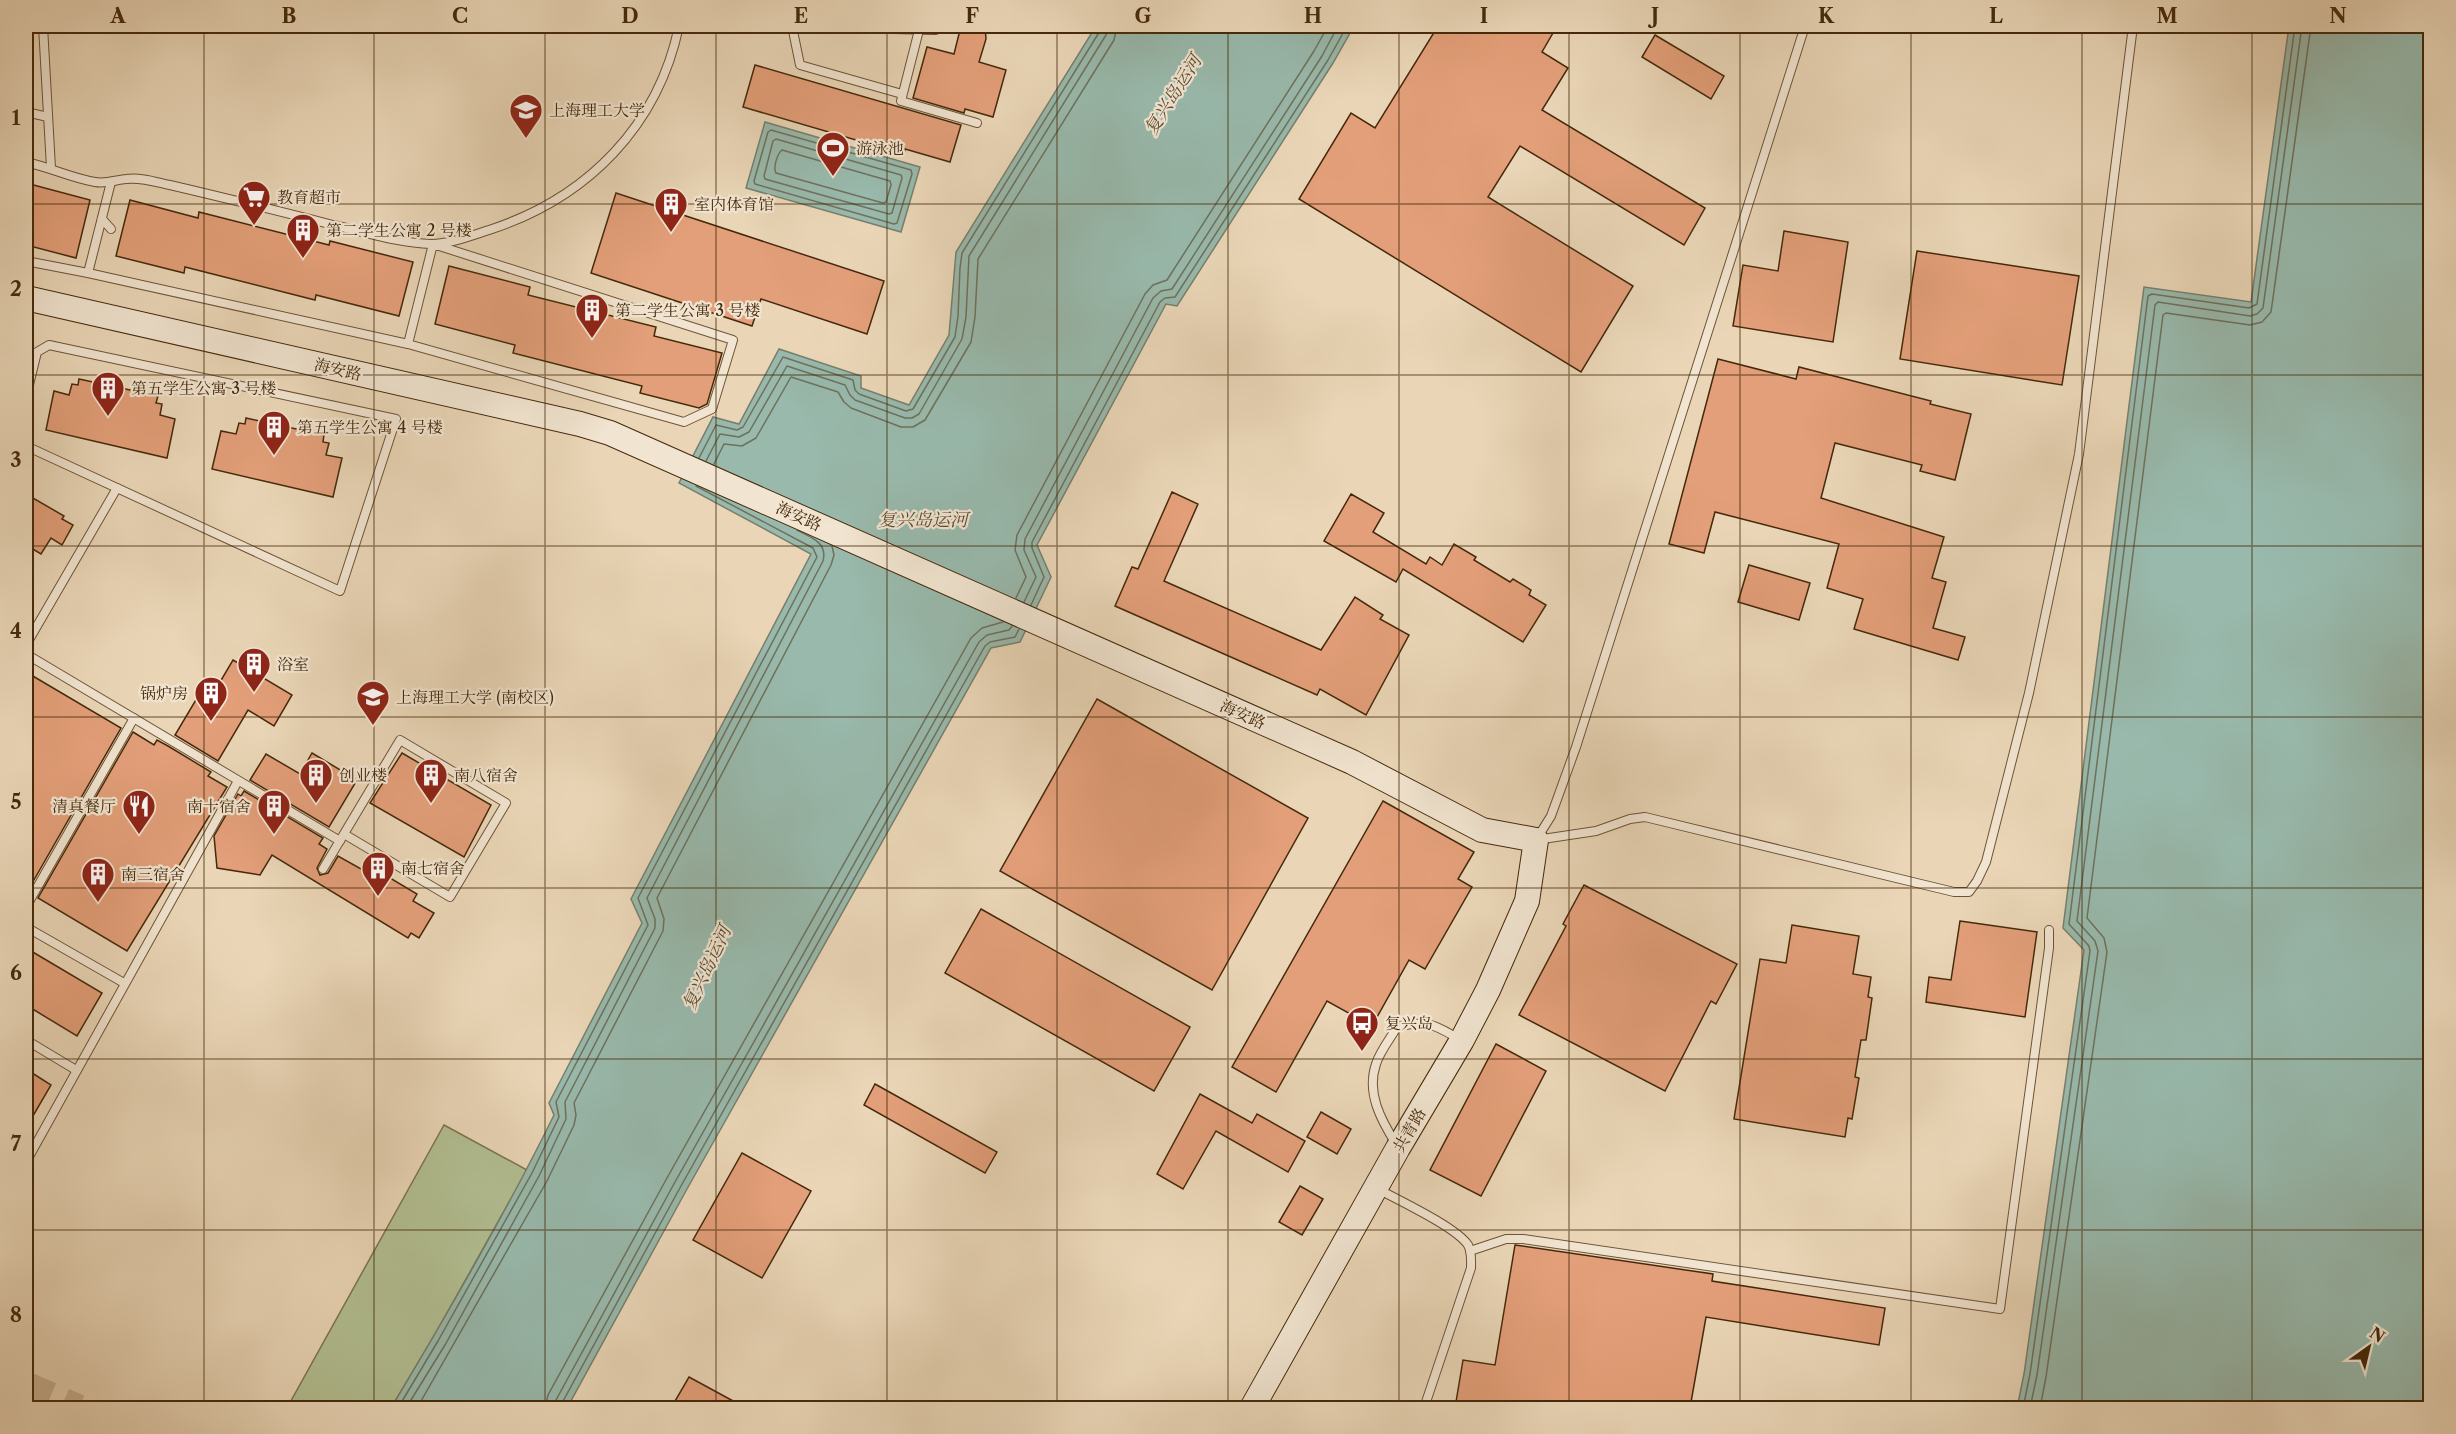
<svg xmlns="http://www.w3.org/2000/svg" width="2456" height="1434" font-family="'Libre Caslon Text','Noto Serif SC',serif">
<style>
.green{fill:#b2bf92;stroke:#7c744e;stroke-width:1.5}
.water{fill:#98b9ac;stroke:#777f6c;stroke-width:1.5}
.lines{fill:none;stroke-linecap:round;stroke-linejoin:round}
.shore{stroke:#6e715c;stroke-width:1.5}
.building{fill:#e39f79;stroke:#45290b;stroke-width:1.5}
.primary-tunnel{stroke:#c9b395;stroke-width:27;stroke-dasharray:27 14;stroke-linecap:butt}
.lane-casing{stroke:#6e5436;stroke-width:10}
.secondary-casing{stroke:#45290b;stroke-width:26}
.lane{stroke:#f1e4d0;stroke-width:8}
.secondary{stroke:#f1e4d0;stroke-width:24}
.grid{fill:none;stroke:#45290b;stroke-width:1.5;stroke-opacity:0.55}
.labels{text-anchor:middle;dominant-baseline:central;stroke-width:4.5;stroke-linejoin:round;paint-order:stroke}
.poi-label{font-size:16px;fill:#45290b;stroke:#f1e4d0;text-anchor:start}
.street-label{font-size:16px;fill:#45290b;stroke:#f1e4d0}
.water-label{font-size:18px;font-style:italic;fill:#5a4d33;stroke:#f1e4d0}
.neatline{fill:none;stroke:#45290b;stroke-width:2}
.grid-label{font-size:20px;text-anchor:middle;font-weight:bold;fill:#45290b}
</style>
<rect width="100%" height="100%" fill="#ead6b7"/>
<filter id="stains"><feTurbulence type="fractalNoise" baseFrequency=".00333" numOctaves="4"/><feColorMatrix values="0 0 0 0 .2 0 0 0 0 .09 0 0 0 0 .02 0 0 0 .5 -.17"/></filter>
<radialGradient id="worn" r=".72"><stop offset=".6" stop-color="#630" stop-opacity="0"/><stop offset="1" stop-color="#630" stop-opacity=".3"/></radialGradient>
<polygon class="green" points="444,1125 527,1170 433,1338 391,1408 287,1408"/>
<g class="water">
<path d="M1096 26H1354L1333 63 1177 306 1166 304 1037 545 1051 577 1020 642 991 648 687 1189 567 1408H391C448 1313 505 1215 554 1115L549 1103 642 923 631 899 811 554 679 483 713 417 739 424 779 349 861 376V388L909 405 949 335 956 252Z"/>
<polygon points="2289,26 2430,26 2430,1408 2017,1408 2024,1374 2084,950 2063,928 2144,287 2251,302"/>
<polygon points="765,122 920,167 901,232 746,188"/>
</g>
<g class="lines">
<g class="shore">
<polygon points="771,130 911,170 912,174 897,223 894,224 755,184 754,181 768,132"/>
<polygon points="776,139 901,175 902,178 892,213 889,214 765,179 764,176 773,141"/>
<path d="M782 150 890 181 891 185 886 202 883 203 776 173C773 168 777 154 782 150Z"/>
<polyline points="699,458 716,425 737,430 743,427 783,357 853,380 855,390 859,394 906,411 913,409 955,337 958,316 960,268 962,253 1100,31 1101,26"/>
<polyline points="706,461 720,434 739,437 749,432 787,366 845,385 850,395 855,400 905,418 912,418 919,414 962,339 966,317 969,256 1106,35 1108,26"/>
<polyline points="714,464 724,444 742,446 756,438 791,377 838,392 844,402 851,408 901,427 913,427 925,420 971,342 975,317 978,259 1114,40 1117,26"/>
<polyline points="1016,598 1026,577 1015,550 1017,535 1145,294 1153,285 1167,280 1314,51 1328,26"/>
<polyline points="1024,602 1036,577 1024,550 1025,539 1153,298 1161,291 1172,289 1322,56 1338,26"/>
<polyline points="1031,605 1044,577 1032,548 1032,542 1160,302 1165,298 1175,297 1328,60 1347,26"/>
<polyline points="398,1408 438,1341 532,1173 559,1117 556,1102 648,925 638,898 817,557 813,548 696,486"/>
<path d="M406 1408 445 1345 539 1176 566 1119 565 1102 655 928V919L647 898 823 561C828 542 810 537 797 530"/>
<polyline points="417,1408 547,1181 574,1125 576,1115 574,1103 663,931 664,919 657,898 831,565 834,555 832,546"/>
<polyline points="545,1408 548,1395 667,1178 971,638 982,628 1003,622"/>
<polyline points="554,1408 556,1400 675,1182 979,642 987,635 1009,630 1012,626"/>
<polyline points="562,1408 562,1403 681,1186 985,646 990,642 1015,637 1019,629"/>
<polyline points="2023,1408 2030,1374 2090,951 2089,946 2069,924 2148,296 2152,294 2249,308 2257,304 2295,26"/>
<polyline points="2030,1408 2037,1375 2098,951 2095,941 2077,921 2155,305 2158,302 2250,316 2257,314 2263,308 2302,26"/>
<polyline points="2040,1408 2046,1377 2107,952 2104,938 2087,918 2163,315 2166,313 2250,325 2262,322 2271,312 2311,26"/>
</g>
</g>
<g class="building">
<polygon points="958,26 985,26 986,39 979,62 1006,70 993,117 965,109 964,113 913,98 927,47 954,54 959,34"/>
<polygon points="1438,26 1557,26 1542,52 1568,68 1542,110 1705,208 1684,245 1520,146 1488,197 1633,286 1581,372 1299,199 1351,113 1375,128"/>
<polygon points="1655,35 1724,76 1711,99 1642,57"/>
<polygon points="755,65 961,125 950,162 905,149 904,154 743,107"/>
<polygon points="26,183 90,200 76,258 26,245"/>
<polygon points="616,193 884,281 867,334 761,299 752,326 591,273"/>
<polygon points="130,200 198,218 199,212 329,245 330,241 413,262 399,316 316,295 315,300 185,267 184,273 116,256"/>
<polygon points="1784,231 1848,242 1833,342 1733,326 1743,265 1778,271"/>
<polygon points="1917,251 2079,276 2062,385 1900,359"/>
<polygon points="449,266 530,287 528,295 656,327 654,336 722,353 707,404 699,408 640,393 642,386 513,353 515,345 435,324"/>
<polygon points="1718,359 1796,379 1799,367 1931,401 1930,404 1971,414 1955,480 1920,471 1922,465 1835,443 1821,498 1944,537 1932,578 1946,582 1933,628 1965,637 1958,660 1854,629 1863,599 1827,588 1839,544 1715,512 1704,553 1669,544"/>
<polygon points="79,379 158,396 156,403 162,404 160,415 175,419 167,458 46,430 54,391 69,395 72,384 78,385"/>
<polygon points="246,418 324,435 323,442 329,443 326,455 342,458 333,497 212,469 221,431 236,434 239,423 245,424"/>
<polygon points="1172,492 1198,504 1164,581 1321,650 1355,597 1383,615 1380,619 1409,635 1366,715 1320,689 1317,695 1115,606 1132,567 1138,569"/>
<polygon points="26,494 64,516 62,519 73,525 62,545 51,538 41,554 26,545"/>
<polygon points="1351,494 1384,513 1373,532 1426,564 1430,557 1442,565 1454,544 1476,557 1474,560 1510,582 1513,579 1531,590 1529,595 1546,605 1523,642 1403,569 1396,582 1324,541"/>
<polygon points="1749,565 1810,583 1799,620 1738,602"/>
<polygon points="233,660 292,695 274,726 248,710 218,761 175,735 200,693 210,699"/>
<polygon points="26,672 121,728 27,892 26,890"/>
<polygon points="1097,699 1308,818 1212,990 1000,871"/>
<polygon points="133,732 154,745 157,740 168,746 211,772 208,776 227,787 127,951 38,898"/>
<polygon points="312,753 357,780 329,827 250,780 266,754 300,774"/>
<polygon points="402,753 491,805 464,857 370,803"/>
<polygon points="244,791 323,838 319,844 327,849 317,868 320,875 328,873 338,856 361,869 365,863 417,894 413,901 434,913 419,938 411,933 408,938 272,855 260,875 217,868 214,836 238,794 241,796"/>
<polygon points="1383,801 1474,852 1458,879 1472,887 1425,969 1409,960 1372,1026 1327,1001 1276,1092 1232,1067"/>
<polygon points="1584,885 1737,964 1716,1004 1711,1001 1665,1091 1519,1015 1566,926 1563,924"/>
<polygon points="981,909 1190,1027 1154,1091 945,973"/>
<polygon points="1960,921 2037,932 2025,1017 1926,1002 1929,977 1951,980"/>
<polygon points="1792,925 1859,936 1853,974 1871,977 1868,997 1872,998 1866,1040 1861,1040 1855,1077 1859,1078 1852,1119 1848,1118 1845,1137 1734,1119 1760,959 1786,963"/>
<polygon points="26,948 102,993 77,1036 26,1005"/>
<polygon points="1496,1044 1546,1071 1481,1196 1430,1170"/>
<polygon points="26,1069 51,1085 26,1128"/>
<polygon points="875,1084 997,1152 985,1173 864,1105"/>
<polygon points="1200,1094 1252,1123 1257,1114 1305,1141 1288,1172 1216,1131 1183,1189 1157,1174"/>
<polygon points="1321,1112 1351,1129 1337,1154 1307,1137"/>
<polygon points="742,1153 811,1191 762,1278 693,1240"/>
<polygon points="1300,1186 1323,1199 1302,1235 1279,1222"/>
<polygon points="1515,1245 1713,1274 1712,1281 1885,1308 1879,1345 1706,1317 1690,1408 1455,1408 1463,1360 1495,1365"/>
<polygon points="689,1377 746,1408 671,1408"/>
</g>
<g class="lines">
<polyline class="primary-tunnel" points="26,1385 79,1408"/>
<defs>
<g id="lane">
<polyline points="43,26 51,168"/>
<polyline points="758,26 936,30 936,26"/>
<polyline points="792,26 800,65 902,94"/>
<polyline points="919,30 901,101 977,123"/>
<polyline points="26,112 48,117"/>
<path d="M26 162C49 167 71 178 95 182 106 184 115 180 126 179 141 177 156 182 170 185 225 198 279 211 333 225 365 232 398 243 431 244 451 244 473 235 492 229 588 197 658 126 679 26"/>
<polyline points="102,219 111,229"/>
<polyline points="26,261 88,273 408,344 684,422 712,409 733,340 433,244 408,344"/>
<polyline points="88,273 111,182"/>
<polyline points="26,397 37,352 49,345 396,419 340,591 26,446"/>
<polyline points="26,645 117,488"/>
<polyline points="26,654 340,841"/>
<polyline points="1536,840 1596,831 1630,819 1645,817 1954,892 1969,892 1977,881 1986,862 2029,693 2079,454 2133,26"/>
<polyline points="1536,840 1551,816 1576,747 1805,26"/>
<polyline points="323,869 400,740 506,803 450,897 344,834"/>
<polyline points="26,907 134,718"/>
<polyline points="26,927 124,983"/>
<polyline points="26,1040 76,1070"/>
<path d="M1396 1144C1381 1120 1366 1093 1376 1064 1380 1051 1390 1039 1397 1027 1429 1019 1434 1025 1461 1040"/>
<polyline points="26,1162 238,781"/>
<path d="M1376 1188C1398 1200 1456 1227 1468 1245 1472 1252 1471 1261 1471 1268L1424 1408"/>
<polyline points="1470,1251 1506,1239 1523,1239 2000,1309 2049,948 2049,930"/>
</g>
<polyline id="secondary" points="26,298 580,424 610,433 1352,762 1482,830 1536,840 1527,901 1488,990 1462,1040 1398,1148 1252,1408"/>
</defs>
<use href="#lane" class="lane-casing"/>
<use href="#secondary" class="secondary-casing"/>
<use href="#lane" class="lane"/>
<use href="#secondary" class="secondary"/>
</g>
<path class="grid" d="M204 26V1408M374 26V1408M545 26V1408M716 26V1408M887 26V1408M1057 26V1408M1228 26V1408M1399 26V1408M1569 26V1408M1740 26V1408M1911 26V1408M2082 26V1408M2252 26V1408M26 204H2430M26 375H2430M26 546H2430M26 717H2430M26 888H2430M26 1059H2430M26 1230H2430"/>
<defs>
<symbol id="university-pin" viewBox="-11 -11 22 30"><path d="M0 17L-7.5 6A9.5 9.5 0 1 1 7.5 6Z" fill="#8f2418" stroke="#f1e4d0"/><path d="M0-5L7-2L0 1L-7-2ZM-4 1L0 2.5L4 1V4Q0 6-4 4Z" fill="#fff"/></symbol>
<symbol id="stadium-pin" viewBox="-11 -11 22 30"><path d="M0 17L-7.5 6A9.5 9.5 0 1 1 7.5 6Z" fill="#8f2418" stroke="#f1e4d0"/><path d="M0-5a6.5 5 0 1 0 0 10a6.5 5 0 1 0 0-10ZM-3.5-1.8h7v3.6h-7Z" fill="#fff"/></symbol>
<symbol id="supermarket-pin" viewBox="-11 -11 22 30"><path d="M0 17L-7.5 6A9.5 9.5 0 1 1 7.5 6Z" fill="#8f2418" stroke="#f1e4d0"/><path d="M-6-5.5h2.5l.6 2H6L4.5 2H-2.5L-4.4-4H-6ZM-1.5 3.2a1.3 1.3 0 1 0 .1 0ZM3 3.2a1.3 1.3 0 1 0 .1 0Z" fill="#fff"/></symbol>
<symbol id="building-pin" viewBox="-11 -11 22 30"><path d="M0 17L-7.5 6A9.5 9.5 0 1 1 7.5 6Z" fill="#8f2418" stroke="#f1e4d0"/><path d="M-4-6H4V6H1V3H-1V6H-4ZM-2.5-4.3h1.7v1.8h-1.7ZM.8-4.3h1.7v1.8H.8ZM-2.5-1h1.7V.8h-1.7ZM.8-1h1.7V.8H.8Z" fill="#fff"/></symbol>
<symbol id="restaurant-pin" viewBox="-11 -11 22 30"><path d="M0 17L-7.5 6A9.5 9.5 0 1 1 7.5 6Z" fill="#8f2418" stroke="#f1e4d0"/><path d="M-5-6h1v4h1v-4h1v4h1v-4h1v5L-1.5 .5V6h-2V.5L-5-1ZM5-6V6H3V1.5H1.5Q1.5-4 5-6Z" fill="#fff"/></symbol>
<symbol id="bus-pin" viewBox="-11 -11 22 30"><path d="M0 17L-7.5 6A9.5 9.5 0 1 1 7.5 6Z" fill="#8f2418" stroke="#f1e4d0"/><path d="M-5-6H5V4H4V6H2V4H-2V6H-4V4H-5ZM-3.5-4V0h7V-4ZM-3.5 1.2v1.5H-2V1.2ZM2 1.2v1.5H3.5V1.2Z" fill="#fff"/></symbol>
</defs>
<g fill-rule="evenodd">
<use href="#university-pin" x="507" y="91" width="38" height="52"/>
<use href="#stadium-pin" x="814" y="129" width="38" height="52"/>
<use href="#supermarket-pin" x="235" y="178" width="38" height="52"/>
<use href="#building-pin" x="652" y="185" width="38" height="52"/>
<use href="#building-pin" x="284" y="211" width="38" height="52"/>
<use href="#building-pin" x="573" y="291" width="38" height="52"/>
<use href="#building-pin" x="89" y="369" width="38" height="52"/>
<use href="#building-pin" x="255" y="408" width="38" height="52"/>
<use href="#building-pin" x="235" y="645" width="38" height="52"/>
<use href="#building-pin" x="192" y="674" width="38" height="52"/>
<use href="#university-pin" x="354" y="678" width="38" height="52"/>
<use href="#building-pin" x="297" y="756" width="38" height="52"/>
<use href="#building-pin" x="412" y="756" width="38" height="52"/>
<use href="#restaurant-pin" x="120" y="787" width="38" height="52"/>
<use href="#building-pin" x="255" y="787" width="38" height="52"/>
<use href="#building-pin" x="359" y="849" width="38" height="52"/>
<use href="#building-pin" x="79" y="855" width="38" height="52"/>
<use href="#bus-pin" x="1343" y="1004" width="38" height="52"/>
</g>
<g class="labels">
<g class="poi-label">
<text x="549" y="110">上海理工大学</text>
<text x="856" y="148">游泳池</text>
<text x="277" y="197">教育超市</text>
<text x="694" y="204">室内体育馆</text>
<text x="326" y="230">第二学生公寓 2 号楼</text>
<text x="615" y="310">第二学生公寓 3 号楼</text>
<text x="131" y="388">第五学生公寓 3 号楼</text>
<text x="297" y="427">第五学生公寓 4 号楼</text>
<text x="277" y="664">浴室</text>
<text x="188" y="693" text-anchor="end">锅炉房</text>
<text x="396" y="697">上海理工大学 (南校区)</text>
<text x="339" y="775">创业楼</text>
<text x="454" y="775">南八宿舍</text>
<text x="116" y="806" text-anchor="end">清真餐厅</text>
<text x="251" y="806" text-anchor="end">南十宿舍</text>
<text x="401" y="868">南七宿舍</text>
<text x="121" y="874">南三宿舍</text>
<text x="1385" y="1023">复兴岛</text>
</g>
<g class="street-label">
<text transform="translate(338 369) rotate(13)">海安路</text>
<text transform="translate(799 516) rotate(24)">海安路</text>
<text transform="translate(1243 714) rotate(24)">海安路</text>
<text transform="translate(1409 1130) rotate(-60)">共青路</text>
</g>
<g class="water-label">
<text transform="translate(1173 95) rotate(-58)">复兴岛运河</text>
<text x="923" y="520">复兴岛运河</text>
<text transform="translate(707 968) rotate(-65)">复兴岛运河</text>
</g>
</g>
<rect width="2456" height="1434" fill="none" stroke="#ead6b7" stroke-width="66"/>
<g transform="translate(2369 1347) rotate(34)" stroke="#f1e4d0" stroke-width="4.5" paint-order="stroke">
<path d="M0-4.5L10 22L0 15L-10 22Z" fill="#45290b"/>
<text y="-9" font-size="16" font-weight="bold" text-anchor="middle" fill="#45290b">N</text>
</g>
<rect x="33" y="33" width="2390" height="1368" class="neatline"/>
<g class="grid-label">
<text x="118" y="23">A</text>
<text x="289" y="23">B</text>
<text x="460" y="23">C</text>
<text x="630" y="23">D</text>
<text x="801" y="23">E</text>
<text x="972" y="23">F</text>
<text x="1143" y="23">G</text>
<text x="1313" y="23">H</text>
<text x="1484" y="23">I</text>
<text x="1655" y="23">J</text>
<text x="1826" y="23">K</text>
<text x="1996" y="23">L</text>
<text x="2167" y="23">M</text>
<text x="2338" y="23">N</text>
<text x="16" y="125">1</text>
<text x="16" y="296">2</text>
<text x="16" y="467">3</text>
<text x="16" y="638">4</text>
<text x="16" y="809">5</text>
<text x="16" y="980">6</text>
<text x="16" y="1151">7</text>
<text x="16" y="1322">8</text>
</g>
<rect width="100%" height="100%" filter="url(#stains)"/>
<rect width="100%" height="100%" fill="url(#worn)"/>
</svg>
